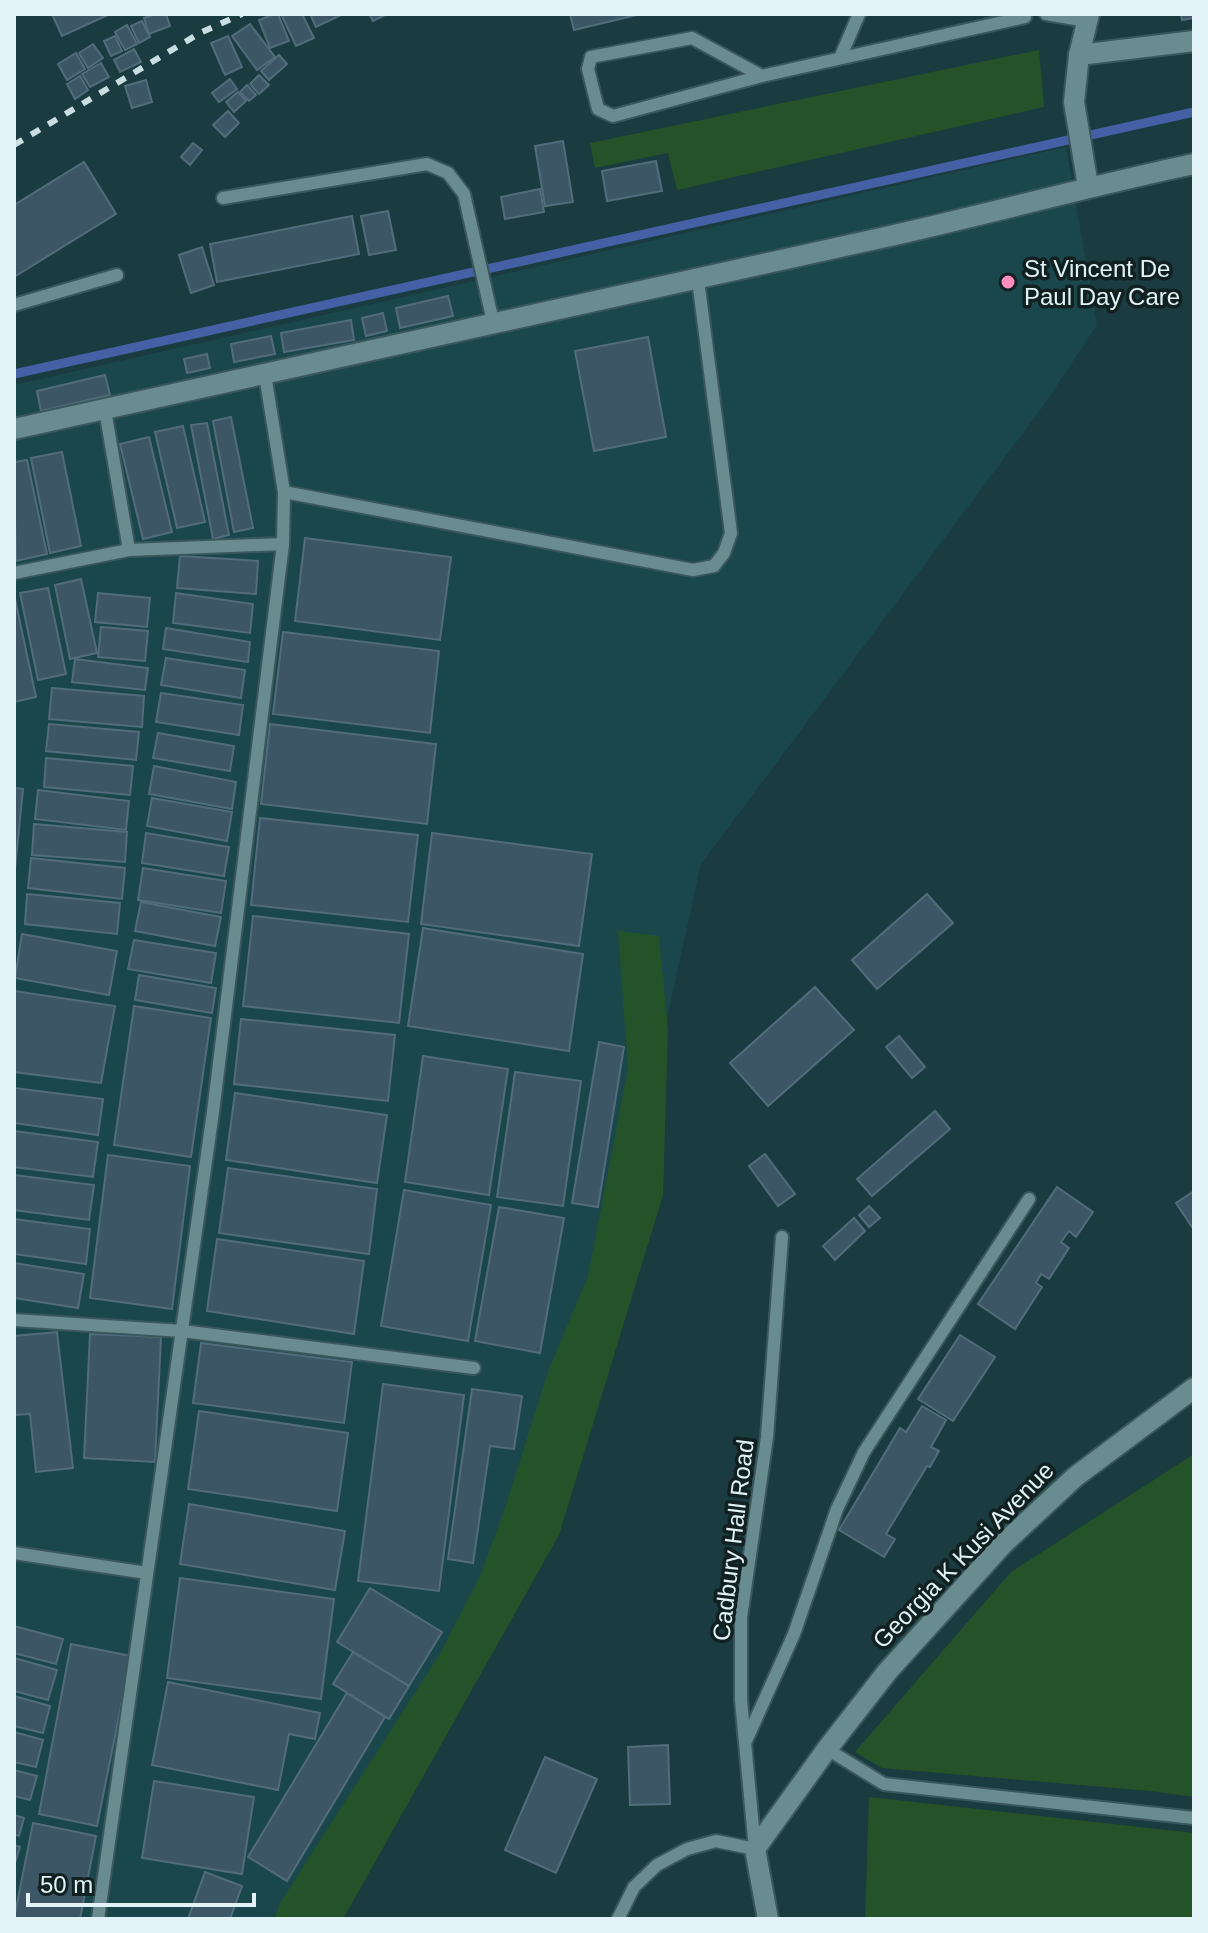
<svg xmlns="http://www.w3.org/2000/svg" width="1208" height="1933" font-family="Helvetica,sans-serif">
<style>
.built{fill:#1a474b}
.green{fill:#245329}
.lines{fill:none;stroke-linecap:round;stroke-linejoin:round}
.stream{stroke:#4461a5;stroke-width:9}
.building{fill:#3d5665;stroke:#526c7c;stroke-width:2}
.service-casing{stroke:#3a585c;stroke-width:16}
.minor-casing{stroke:#3a585c;stroke-width:24}
.service{stroke:#698c90;stroke-width:12}
.minor{stroke:#698c90;stroke-width:20}
.rail{stroke:#cadee1;stroke-width:6;stroke-dasharray:10 10;stroke-linecap:butt}
.poi-dot{fill:#fe8ebd;stroke:#122022;stroke-width:3}
.labels{text-anchor:middle;dominant-baseline:central;stroke-width:7;stroke-linejoin:round;paint-order:stroke}
.poi-label{font-size:24px;fill:#e1f3f6;stroke:#122022;text-anchor:start}
.street-label{font-size:24px;fill:#e1f3f6;stroke:#122022}
</style>
<rect width="100%" height="100%" fill="#1a3b3f"/>
<polygon class="built" points="1066,147 1097,325 1044,405 701,864 579,1416 322,1919 14,1919 14,385"/>
<g class="green">
<polygon points="1039,50 1044,107 677,190 668,153 595,168 590,143"/>
<polygon points="618,931 659,936 668,1030 663,1195 559,1535 343,1919 274,1919 280,1903 441,1652 481,1574 505,1508 548,1372 588,1276 628,1068"/>
<polygon points="1194,1454 1194,1797 1150,1791 882,1768 855,1752 1011,1572"/>
<polygon points="869,1797 1194,1833 1194,1919 865,1919"/>
</g>
<g class="lines">
<polyline class="stream" points="14,374 1194,112"/>
</g>
<g class="building">
<polygon points="52,14 110,14 62,36"/>
<polygon points="156,14 166,14 170,26 149,34 144,18"/>
<polygon points="274,14 278,14 289,41 270,48 259,20"/>
<polygon points="281,14 302,14 314,38 296,46"/>
<polygon points="310,14 343,14 316,27"/>
<polygon points="369,14 387,14 373,21"/>
<polygon points="570,14 641,14 574,30"/>
<polygon points="1181,14 1194,14 1194,18 1182,20"/>
<polygon points="142,21 150,37 139,43 131,26"/>
<polygon points="250,24 275,57 257,70 232,36"/>
<polygon points="127,25 137,44 125,50 115,32"/>
<polygon points="115,36 122,51 111,56 104,41"/>
<polygon points="228,36 242,67 225,75 211,43"/>
<polygon points="93,44 103,58 88,68 79,53"/>
<polygon points="134,49 141,62 120,72 114,60"/>
<polygon points="76,53 85,69 67,80 58,64"/>
<polygon points="279,55 287,64 269,80 261,71"/>
<polygon points="101,63 109,77 90,87 82,74"/>
<polygon points="259,75 269,85 259,94 250,84"/>
<polygon points="80,76 88,90 75,99 67,84"/>
<polygon points="230,79 237,89 219,102 212,93"/>
<polygon points="146,80 152,102 132,108 125,86"/>
<polygon points="247,85 256,95 249,101 240,92"/>
<polygon points="238,92 246,101 234,112 226,102"/>
<polygon points="228,111 239,123 225,137 213,125"/>
<polygon points="563,141 573,202 545,206 535,146"/>
<polygon points="193,143 202,150 190,165 181,157"/>
<polygon points="656,161 662,191 607,201 602,171"/>
<polygon points="84,162 116,214 14,277 14,205"/>
<polygon points="540,189 544,212 505,219 501,197"/>
<polygon points="388,211 396,250 369,255 361,216"/>
<polygon points="352,216 359,254 217,282 210,244"/>
<polygon points="202,247 214,285 191,293 179,255"/>
<polygon points="448,296 453,316 400,328 396,308"/>
<polygon points="383,313 387,331 366,336 362,318"/>
<polygon points="351,320 354,340 284,352 281,333"/>
<polygon points="271,336 275,354 234,362 231,344"/>
<polygon points="648,337 666,437 594,451 575,351"/>
<polygon points="207,354 210,368 187,373 184,359"/>
<polygon points="105,375 110,395 41,411 37,391"/>
<polygon points="231,417 253,528 234,532 213,421"/>
<polygon points="207,423 229,535 213,539 191,425"/>
<polygon points="183,426 205,522 177,528 155,432"/>
<polygon points="149,437 172,532 143,539 120,444"/>
<polygon points="62,452 81,546 50,553 31,458"/>
<polygon points="27,460 47,554 16,561 14,462"/>
<polygon points="305,538 451,557 440,640 295,621"/>
<polygon points="180,556 258,561 256,594 177,588"/>
<polygon points="81,579 97,653 70,659 55,585"/>
<polygon points="48,588 66,674 38,680 20,593"/>
<polygon points="98,593 150,598 147,627 95,622"/>
<polygon points="176,593 253,604 250,633 173,623"/>
<polygon points="14,594 36,697 14,702"/>
<polygon points="101,627 148,631 145,661 98,657"/>
<polygon points="166,628 250,642 248,662 163,649"/>
<polygon points="283,632 439,651 430,733 273,714"/>
<polygon points="166,658 245,670 241,698 161,685"/>
<polygon points="75,659 148,668 145,690 72,682"/>
<polygon points="52,688 144,696 142,727 49,719"/>
<polygon points="161,693 243,705 239,735 156,722"/>
<polygon points="49,724 139,732 136,760 46,751"/>
<polygon points="270,724 436,744 427,824 261,804"/>
<polygon points="158,733 234,746 230,771 153,758"/>
<polygon points="46,758 133,766 130,795 44,787"/>
<polygon points="154,766 236,782 232,809 149,794"/>
<polygon points="14,788 23,789 14,879"/>
<polygon points="38,790 129,801 126,830 35,819"/>
<polygon points="152,798 232,812 227,841 147,826"/>
<polygon points="260,818 418,835 408,922 251,905"/>
<polygon points="34,824 127,832 125,862 32,855"/>
<polygon points="146,833 229,847 224,876 142,863"/>
<polygon points="432,833 592,854 579,946 421,924"/>
<polygon points="31,858 125,868 122,899 28,888"/>
<polygon points="143,868 226,881 221,913 138,900"/>
<polygon points="27,894 120,903 117,934 25,924"/>
<polygon points="927,894 953,923 877,989 852,960"/>
<polygon points="141,902 221,917 215,946 135,931"/>
<polygon points="253,916 409,934 399,1023 243,1006"/>
<polygon points="423,928 583,954 569,1051 408,1026"/>
<polygon points="22,934 117,951 109,995 15,978"/>
<polygon points="134,940 216,953 211,983 128,969"/>
<polygon points="139,975 216,988 212,1013 135,1000"/>
<polygon points="815,987 854,1030 768,1106 730,1063"/>
<polygon points="14,991 115,1006 101,1083 14,1072"/>
<polygon points="134,1006 211,1018 191,1157 114,1145"/>
<polygon points="241,1019 395,1035 388,1101 234,1084"/>
<polygon points="899,1036 925,1067 912,1078 886,1047"/>
<polygon points="599,1042 624,1047 598,1207 572,1203"/>
<polygon points="423,1056 508,1069 489,1195 405,1182"/>
<polygon points="515,1072 581,1081 563,1206 497,1197"/>
<polygon points="14,1088 103,1099 98,1135 14,1123"/>
<polygon points="235,1093 387,1115 377,1183 226,1160"/>
<polygon points="935,1111 950,1129 872,1196 857,1179"/>
<polygon points="14,1131 98,1142 93,1177 14,1167"/>
<polygon points="765,1154 795,1194 778,1206 749,1166"/>
<polygon points="108,1155 190,1166 172,1309 90,1298"/>
<polygon points="228,1168 377,1189 369,1254 219,1233"/>
<polygon points="14,1175 94,1185 89,1220 14,1210"/>
<polygon points="1057,1187 1093,1212 1076,1237 1069,1231 1061,1242 1069,1248 1049,1279 1041,1274 1036,1283 1042,1287 1015,1329 978,1304"/>
<polygon points="404,1190 491,1205 468,1341 381,1326"/>
<polygon points="1194,1191 1194,1230 1176,1203"/>
<polygon points="869,1206 880,1218 869,1227 859,1215"/>
<polygon points="499,1207 564,1218 540,1353 475,1341"/>
<polygon points="854,1218 865,1231 835,1260 823,1246"/>
<polygon points="14,1219 90,1229 86,1264 14,1254"/>
<polygon points="217,1239 364,1261 354,1334 207,1311"/>
<polygon points="14,1263 84,1274 78,1308 14,1298"/>
<polygon points="57,1332 73,1468 36,1472 30,1414 14,1415 14,1336"/>
<polygon points="90,1334 161,1337 155,1462 84,1458"/>
<polygon points="960,1335 995,1357 953,1421 918,1399"/>
<polygon points="201,1343 352,1362 344,1423 193,1403"/>
<polygon points="383,1384 464,1395 439,1591 358,1581"/>
<polygon points="472,1389 522,1396 514,1449 490,1446 473,1563 448,1559"/>
<polygon points="922,1406 946,1420 931,1447 939,1451 930,1467 927,1466 886,1534 895,1539 884,1557 839,1530 900,1428 906,1432"/>
<polygon points="199,1411 348,1433 337,1511 188,1489"/>
<polygon points="189,1504 345,1531 335,1590 180,1564"/>
<polygon points="180,1578 334,1599 321,1699 167,1678"/>
<polygon points="370,1588 442,1632 409,1686 337,1642"/>
<polygon points="14,1626 63,1639 56,1664 14,1653"/>
<polygon points="71,1644 131,1656 97,1826 39,1814"/>
<polygon points="353,1652 409,1686 389,1719 333,1684"/>
<polygon points="14,1658 57,1670 48,1700 14,1691"/>
<polygon points="168,1682 320,1713 315,1739 289,1734 278,1790 152,1765"/>
<polygon points="347,1693 385,1717 287,1881 248,1857"/>
<polygon points="14,1696 50,1706 43,1733 14,1726"/>
<polygon points="14,1732 43,1740 36,1767 14,1762"/>
<polygon points="668,1745 670,1804 630,1805 628,1747"/>
<polygon points="545,1757 597,1779 556,1873 505,1850"/>
<polygon points="14,1770 37,1776 30,1800 14,1796"/>
<polygon points="154,1781 254,1797 242,1874 142,1858"/>
<polygon points="14,1815 24,1818 19,1836 14,1834"/>
<polygon points="33,1823 96,1836 80,1919 14,1919"/>
<polygon points="14,1845 20,1847 14,1866"/>
<polygon points="205,1872 242,1886 230,1919 188,1919"/>
</g>
<g class="lines">
<defs>
<g id="service">
<polyline points="1046,14 1087,21"/>
<polyline points="840,58 859,14"/>
<polyline points="762,76 613,116 598,109 588,69 591,57 692,38 762,76 1025,17"/>
<polyline points="223,198 427,164 448,173 464,194 494,326"/>
<polyline points="14,305 117,275"/>
<polyline points="105,410 129,550"/>
<polyline points="284,492 693,570 714,566 724,553 731,533 698,280"/>
<polyline points="14,573 129,550 283,544"/>
<polyline points="14,1320 182,1331 474,1368"/>
<polyline points="14,1553 147,1573"/>
<polyline points="746,1741 794,1634 837,1509 864,1452 1029,1199"/>
<polyline points="827,1749 884,1784 1194,1818"/>
<polyline points="98,1919 213,1112 283,544 284,492 265,375"/>
<polyline points="618,1919 634,1887 657,1865 687,1849 716,1841 755,1849 741,1700 741,1617 767,1437 782,1237"/>
</g>
<g id="minor">
<polyline points="1079,55 1194,41"/>
<polyline points="1088,186 1074,102 1079,55 1089,14"/>
<path d="M14 429C303 367 592 304 881 238 985 215 1089 186 1194 164"/>
<polyline points="768,1919 755,1849 827,1749 887,1672 1003,1544 1075,1477 1194,1388"/>
</g>
</defs>
<use href="#service" class="service-casing"/>
<use href="#minor" class="minor-casing"/>
<use href="#service" class="service"/>
<use href="#minor" class="minor"/>
<polyline class="rail" points="14,145 200,33 242,14"/>
</g>
<circle class="poi-dot" cx="1008" cy="282" r="8"/>
<g class="labels">
<g class="poi-label">
<text x="1024" y="268">St Vincent De<tspan x="1024" dy="28">Paul Day Care</tspan></text>
</g>
<g class="street-label">
<text transform="translate(733 1540) rotate(-83)">Cadbury Hall Road</text>
<text transform="translate(963 1555) rotate(-46)">Georgia K Kusi Avenue</text>
</g>
</g>
<rect width="1208" height="1933" fill="none" stroke="#e1f3f6" stroke-width="32"/>
<path d="M28 1893v12h226v-12" fill="none" stroke="#e1f3f6" stroke-width="4"/>
<text x="40" y="1893" font-size="24" fill="#e1f3f6" stroke="#122022" stroke-width="6" paint-order="stroke">50 m</text>
</svg>
